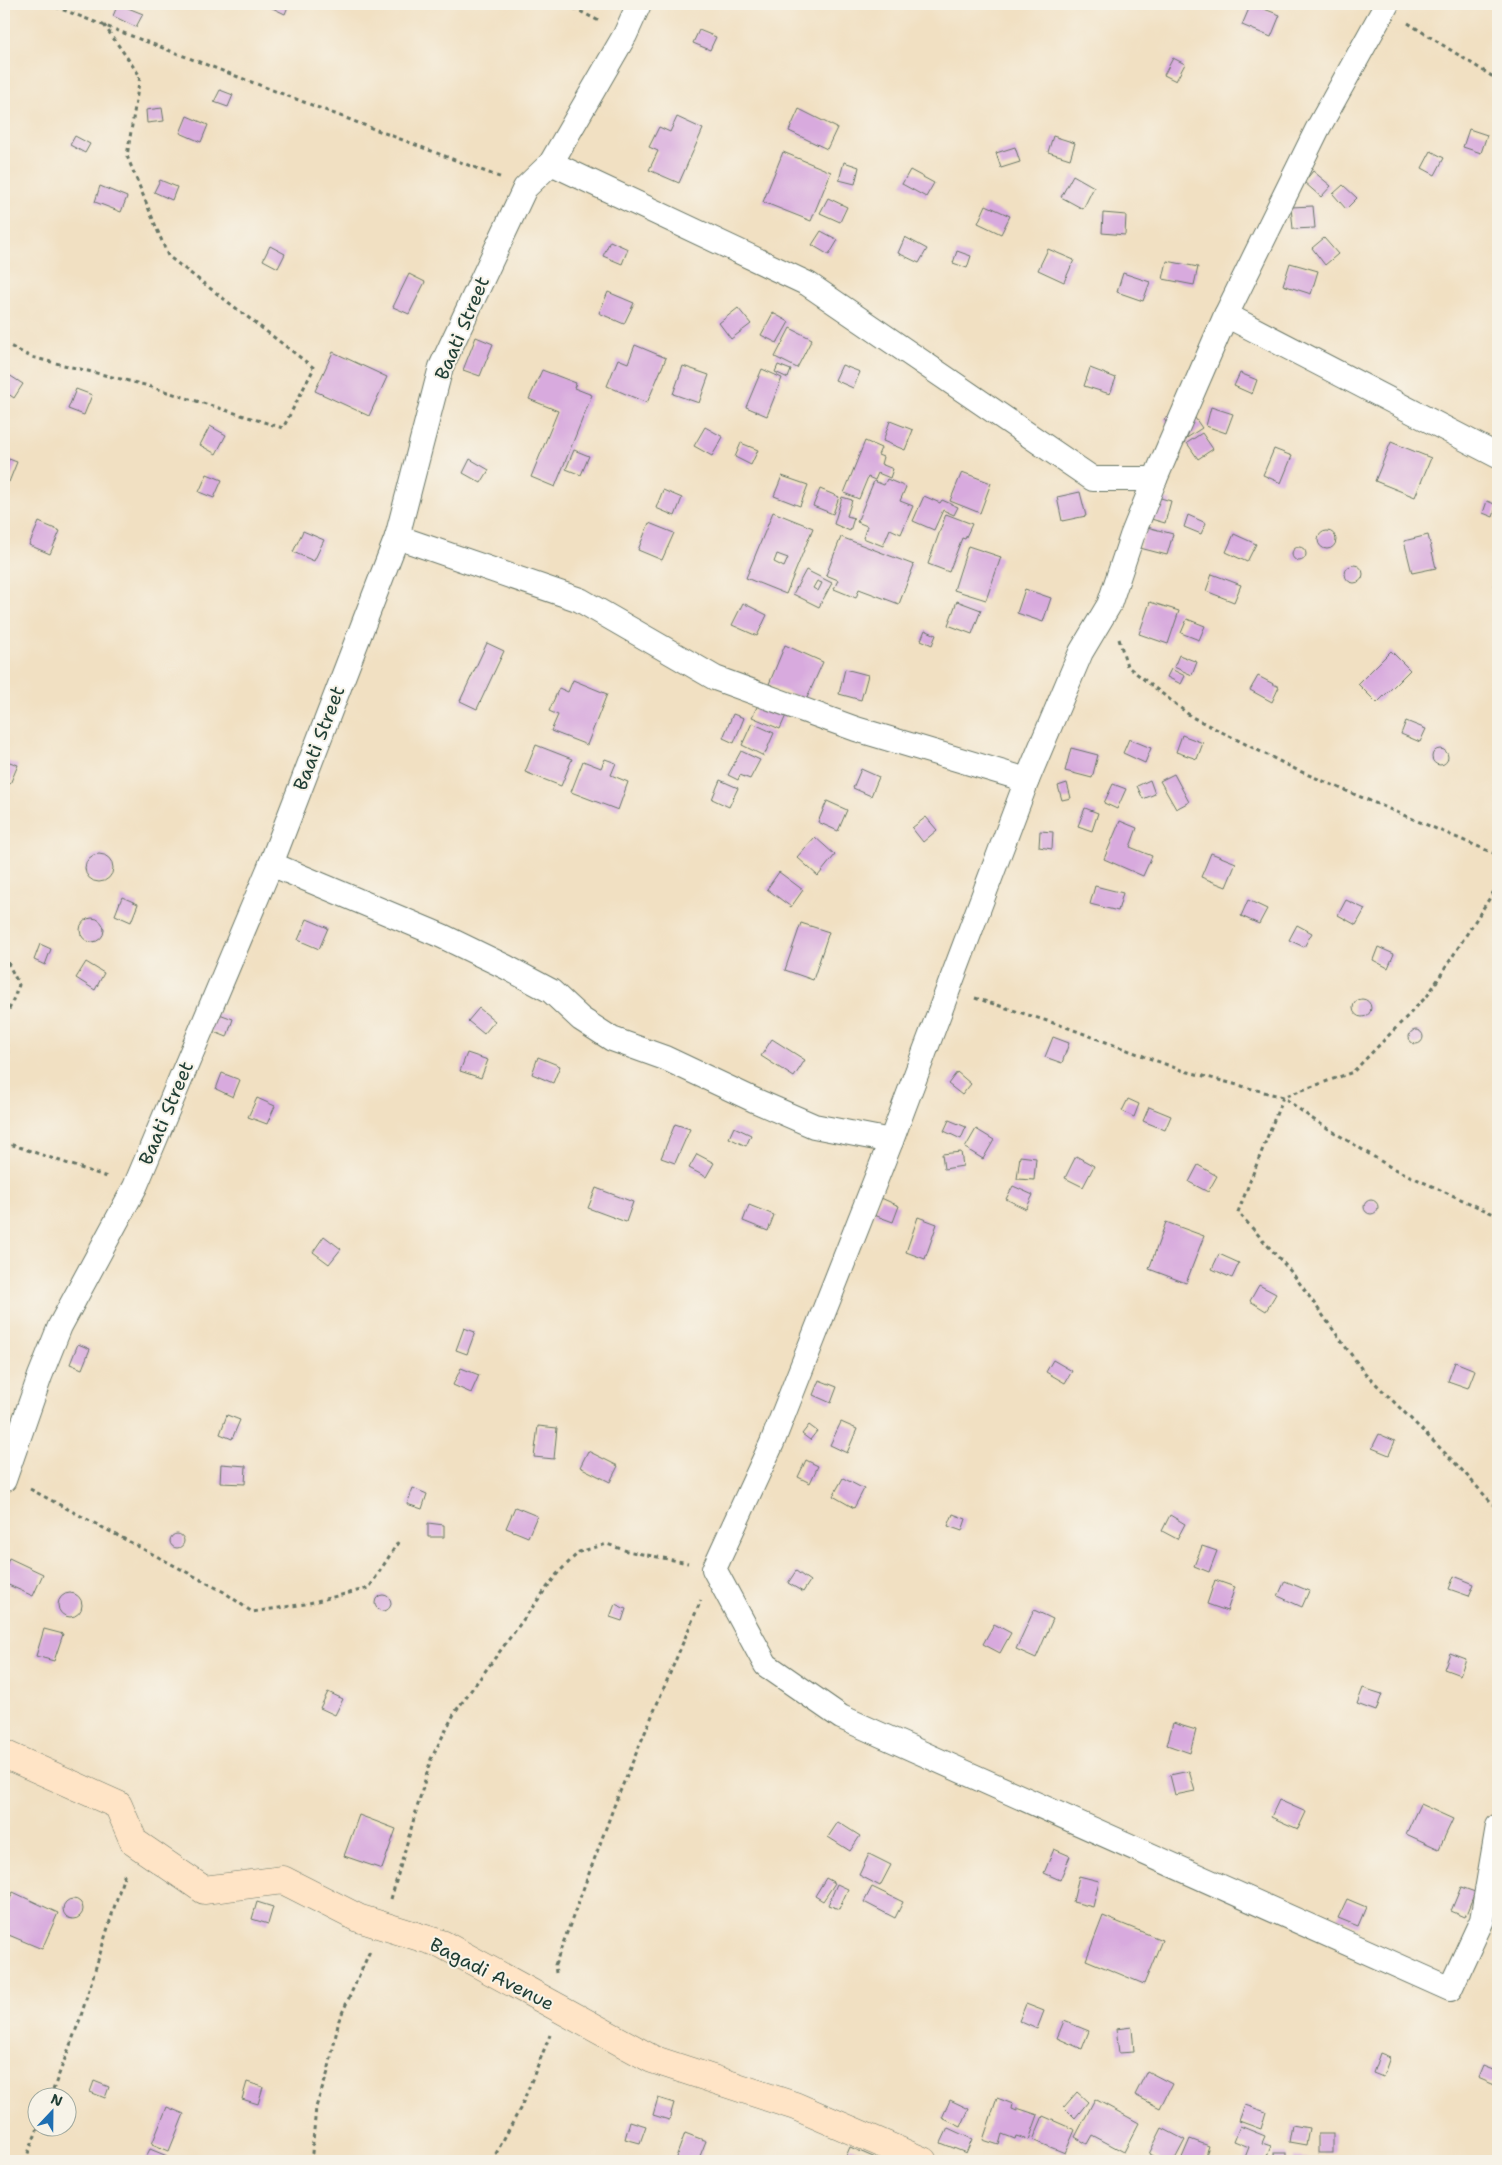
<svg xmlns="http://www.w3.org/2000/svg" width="1502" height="2165" font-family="'Shantell Sans',sans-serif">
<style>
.building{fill:#d8aade;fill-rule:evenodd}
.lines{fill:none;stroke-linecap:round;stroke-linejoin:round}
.street-casing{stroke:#687666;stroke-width:26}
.secondary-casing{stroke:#687666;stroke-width:29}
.path{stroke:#687666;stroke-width:3;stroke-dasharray:4 4;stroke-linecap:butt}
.street{stroke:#fff;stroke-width:24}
.secondary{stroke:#ffe4c6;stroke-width:28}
.labels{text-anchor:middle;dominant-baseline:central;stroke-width:4;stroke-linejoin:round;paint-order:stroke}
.street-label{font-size:19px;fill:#1f3d34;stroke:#f7f3e8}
</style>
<rect width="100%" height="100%" fill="#f7f3e8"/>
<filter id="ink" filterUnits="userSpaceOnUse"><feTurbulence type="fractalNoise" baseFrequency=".02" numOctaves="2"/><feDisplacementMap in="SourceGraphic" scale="10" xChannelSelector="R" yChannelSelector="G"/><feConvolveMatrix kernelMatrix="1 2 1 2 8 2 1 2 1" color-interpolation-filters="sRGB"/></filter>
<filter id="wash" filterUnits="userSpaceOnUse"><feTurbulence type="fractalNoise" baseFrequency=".0096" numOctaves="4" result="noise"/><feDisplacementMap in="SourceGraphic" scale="20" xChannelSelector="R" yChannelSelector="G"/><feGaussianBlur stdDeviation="1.12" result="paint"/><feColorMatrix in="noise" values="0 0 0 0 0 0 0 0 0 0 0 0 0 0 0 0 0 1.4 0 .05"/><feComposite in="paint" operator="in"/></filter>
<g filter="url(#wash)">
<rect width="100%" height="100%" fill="#f1e0c2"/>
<g id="blocks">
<g class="building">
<polygon points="118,4 143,14 136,27 113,16"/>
<polygon points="267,4 289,4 285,14 266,5"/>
<polygon points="1251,4 1280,15 1271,37 1242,25"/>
<polygon points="699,30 716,37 710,50 693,43"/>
<polygon points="1173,58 1185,64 1176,81 1164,75"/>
<polygon points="220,90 233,95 228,107 214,102"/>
<polygon points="162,108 164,121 147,123 146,110"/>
<polygon points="799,109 837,128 827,149 789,131"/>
<polygon points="187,116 208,125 201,142 180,133"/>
<polygon points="677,117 703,129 679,183 649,170 658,151 649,147 659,127 670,132"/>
<polygon points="1469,129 1487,135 1481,153 1463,147"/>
<polygon points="75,136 90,144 85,153 70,145"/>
<polygon points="1053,136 1075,143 1070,159 1048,152"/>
<polygon points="1015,147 1020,162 1001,168 996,153"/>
<polygon points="1431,151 1444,158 1435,175 1422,168"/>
<polygon points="783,152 831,172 811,221 763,202"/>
<polygon points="844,162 859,167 855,184 839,180"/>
<polygon points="910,170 934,183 926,197 902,184"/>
<polygon points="1313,171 1331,186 1321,197 1304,182"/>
<polygon points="1073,175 1094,187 1083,209 1061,197"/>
<polygon points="160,180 177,187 172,200 154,192"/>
<polygon points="1343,185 1357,198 1346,209 1333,194"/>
<polygon points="100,186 127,197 121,212 95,202"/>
<polygon points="828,198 847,207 840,222 820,213"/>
<polygon points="986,205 1010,216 1001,234 978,223"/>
<polygon points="1313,206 1315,228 1293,229 1291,207"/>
<polygon points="1103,213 1126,215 1125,235 1102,233"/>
<polygon points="821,231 838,240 829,255 812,245"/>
<polygon points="905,237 927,249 919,263 898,253"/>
<polygon points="1324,238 1338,254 1325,265 1312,248"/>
<polygon points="610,241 628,249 622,264 603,256"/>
<polygon points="270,246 285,254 278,268 263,260"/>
<polygon points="1048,249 1074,260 1064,282 1038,270"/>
<polygon points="957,251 971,256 967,268 953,263"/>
<polygon points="1167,261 1198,267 1194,285 1163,279"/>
<polygon points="1290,263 1318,271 1311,294 1283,285"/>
<polygon points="1123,273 1150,282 1143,301 1117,292"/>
<polygon points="409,274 425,282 409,314 393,307"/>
<polygon points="608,292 634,303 624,324 599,313"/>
<polygon points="738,308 751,324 731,339 719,323"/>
<polygon points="773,313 789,322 777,343 761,335"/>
<polygon points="790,328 812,339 797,368 775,357"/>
<polygon points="476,337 493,344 480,376 463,370"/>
<polygon points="635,345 666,358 647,403 607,386 618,359 628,363"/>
<polygon points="333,352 387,377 369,416 315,391"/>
<polygon points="778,365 791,370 788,378 775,372"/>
<polygon points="842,365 860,372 853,388 835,380"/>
<polygon points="683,366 709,375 699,403 673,394"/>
<polygon points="1090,368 1116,378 1110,394 1084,386"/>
<polygon points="762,369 782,378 767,416 746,407"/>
<polygon points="542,370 576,383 574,388 592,395 555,487 531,477 558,411 529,399"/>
<polygon points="1240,373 1257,380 1252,394 1234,386"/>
<polygon points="9,375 23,384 14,398 4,391 4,382"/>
<polygon points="76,389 92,395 84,415 68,409"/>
<polygon points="1186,405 1202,428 1179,443 1164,419"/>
<polygon points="1211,407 1233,414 1226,433 1206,426"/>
<polygon points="890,421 913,430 905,450 883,441"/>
<polygon points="210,426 226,435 216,454 200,445"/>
<polygon points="705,427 723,437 712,456 694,446"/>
<polygon points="1202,433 1213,449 1198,459 1187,443"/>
<polygon points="865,441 881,448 878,455 883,457 881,464 893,469 890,478 878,473 875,480 868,477 859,499 844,493"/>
<polygon points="1391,442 1431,458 1415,497 1375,481"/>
<polygon points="741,443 758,450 751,465 735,457"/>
<polygon points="1274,449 1292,456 1281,483 1263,475"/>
<polygon points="574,450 589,456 581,475 566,469"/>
<polygon points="9,459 17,462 9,482 4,481 4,471"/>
<polygon points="470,459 489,470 481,483 463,473"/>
<polygon points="962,472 991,483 980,513 950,501"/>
<polygon points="207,474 222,480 214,498 199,492"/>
<polygon points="782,476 808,485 800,506 774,496"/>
<polygon points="887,479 906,487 900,501 913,506 901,534 890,529 883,546 863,538 867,526 857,522 874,481 884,485"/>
<polygon points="820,489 839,497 833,514 813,506"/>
<polygon points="663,490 682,498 675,516 656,508"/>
<polygon points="1080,492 1086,516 1062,521 1057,497"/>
<polygon points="924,496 940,503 942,500 958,507 954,515 943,510 934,530 913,521"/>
<polygon points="842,497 852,500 847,516 854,518 850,531 834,524"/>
<polygon points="1157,497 1171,501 1165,523 1151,519"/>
<polygon points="1487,501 1497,505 1493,517 1483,513"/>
<path d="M773 512 813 528 786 594 746 578ZM777 554 788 558 784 567 774 562Z"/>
<polygon points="946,514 972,524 965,539 962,538 949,572 928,564"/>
<polygon points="1188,515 1206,523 1201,534 1184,527"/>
<polygon points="39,522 60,531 50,554 29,545"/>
<polygon points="649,523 674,533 662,560 638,550"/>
<polygon points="1147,527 1173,534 1167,555 1140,548"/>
<circle cx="1327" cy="540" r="9"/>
<polygon points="303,531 324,540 314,561 293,552"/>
<polygon points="1234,534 1256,544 1247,562 1226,552"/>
<polygon points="1428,535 1436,568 1412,573 1404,541"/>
<polygon points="841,537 914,565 899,604 859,589 856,598 834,589 838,580 826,575"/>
<polygon points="968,546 1001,557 986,600 954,590"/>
<circle cx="1299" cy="554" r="7"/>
<circle cx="1354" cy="574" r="9"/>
<path d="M806 570 832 583 819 607 793 594ZM817 581 822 583 818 591 813 588Z"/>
<polygon points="1212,574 1241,585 1234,602 1206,591"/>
<polygon points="1498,574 1498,588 1493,586"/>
<polygon points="1025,589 1051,598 1043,622 1017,613"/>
<polygon points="957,601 981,610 972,634 948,625"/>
<polygon points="1150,602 1179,611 1168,644 1139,634"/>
<polygon points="743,603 767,615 757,636 732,625"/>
<polygon points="1187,619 1205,626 1199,640 1181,633"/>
<polygon points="925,630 936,635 932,645 921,640"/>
<polygon points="487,643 504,651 477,709 460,701"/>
<polygon points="785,645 823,662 806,700 769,684"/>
<polygon points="1391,651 1410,670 1377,703 1358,684"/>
<polygon points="1179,655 1197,662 1192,675 1174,667"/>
<polygon points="845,669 868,675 861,700 839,694"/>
<polygon points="1171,669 1185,676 1181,684 1167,677"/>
<polygon points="1258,676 1279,687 1272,702 1250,690"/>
<polygon points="573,680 607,694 587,745 551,731 558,715 549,711 559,688 568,692"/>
<polygon points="760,701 787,713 780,729 752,717"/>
<polygon points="733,714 744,718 734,743 723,738"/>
<polygon points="1406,721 1426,729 1420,742 1401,734"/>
<polygon points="752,723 774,733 764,756 742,745"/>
<polygon points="1182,735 1203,743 1197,759 1176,752"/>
<polygon points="1129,739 1151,748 1145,763 1123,753"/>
<polygon points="536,745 572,759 561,786 525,772"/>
<polygon points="1071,748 1098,755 1092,778 1065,771"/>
<circle cx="1440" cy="757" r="8"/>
<polygon points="741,751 760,760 750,779 740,775 738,780 728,775"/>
<polygon points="605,759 616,763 611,775 628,782 618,810 571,792 583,761 601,768"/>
<polygon points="4,760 18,765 10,784 4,782"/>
<polygon points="861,769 879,777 871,796 853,788"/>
<polygon points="1174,774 1189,802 1176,809 1160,781"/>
<polygon points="720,780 738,788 729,807 712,799"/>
<polygon points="1150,780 1155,794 1143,799 1137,786"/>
<polygon points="1067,783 1071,798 1062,800 1058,786"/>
<polygon points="1113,784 1126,789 1117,809 1104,803"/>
<polygon points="827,801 847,810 838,831 818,822"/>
<polygon points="1085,808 1098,813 1092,831 1078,826"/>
<polygon points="926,817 937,830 923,842 912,828"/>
<polygon points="1120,821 1137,828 1130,847 1152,856 1143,876 1104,859"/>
<polygon points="1040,831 1053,832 1052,849 1039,847"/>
<polygon points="815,837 835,855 818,876 797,857"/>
<polygon points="1211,853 1236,863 1226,887 1201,877"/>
<circle cx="99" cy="868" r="14"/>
<polygon points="779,872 803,890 791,907 767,889"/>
<polygon points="1095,886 1123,893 1118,911 1090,904"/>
<polygon points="122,897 138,904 131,922 115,915"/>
<polygon points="1248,900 1267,909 1259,924 1241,916"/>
<polygon points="1346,900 1365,909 1356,925 1338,915"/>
<circle cx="92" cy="930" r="12"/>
<polygon points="307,919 328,928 319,949 298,940"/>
<polygon points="801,923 829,932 813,980 785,970"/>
<polygon points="1297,925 1312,933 1304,947 1289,940"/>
<polygon points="40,944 51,949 45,965 34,960"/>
<polygon points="1378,947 1394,954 1388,968 1373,960"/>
<polygon points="86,962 104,973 95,990 76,978"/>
<circle cx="1362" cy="1008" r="9"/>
<polygon points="479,1008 495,1021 484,1034 468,1021"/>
<polygon points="214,1012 233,1019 227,1037 207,1029"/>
<circle cx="1416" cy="1037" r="7"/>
<polygon points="1053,1037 1069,1043 1062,1063 1045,1057"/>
<polygon points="772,1039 805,1060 794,1077 761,1056"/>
<polygon points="467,1053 488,1060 481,1078 460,1071"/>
<polygon points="538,1057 560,1066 553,1083 532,1074"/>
<polygon points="957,1072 971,1084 962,1095 948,1084"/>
<polygon points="222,1073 240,1080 233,1097 216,1089"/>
<polygon points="257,1098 275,1106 267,1124 248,1117"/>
<polygon points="1128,1099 1139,1104 1134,1117 1122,1111"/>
<polygon points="1149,1107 1171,1116 1165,1130 1143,1121"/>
<polygon points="949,1120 966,1127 961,1139 944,1131"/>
<polygon points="675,1124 690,1129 675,1163 661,1158"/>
<polygon points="734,1127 751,1135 746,1146 729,1138"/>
<polygon points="976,1129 994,1140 983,1159 965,1148"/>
<polygon points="961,1152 963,1166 944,1169 942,1154"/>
<polygon points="697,1154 714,1163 706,1177 689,1168"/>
<polygon points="1020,1156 1036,1158 1034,1180 1017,1179"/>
<polygon points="1076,1156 1094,1166 1083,1187 1065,1178"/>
<polygon points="1198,1165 1217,1176 1208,1192 1189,1182"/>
<polygon points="1013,1186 1033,1195 1026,1209 1006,1199"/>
<polygon points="596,1188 633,1202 626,1222 588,1208"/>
<polygon points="881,1198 899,1206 893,1222 874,1215"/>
<circle cx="1371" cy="1207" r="7"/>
<polygon points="749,1205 774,1215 768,1231 743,1221"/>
<polygon points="918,1217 937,1224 925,1259 906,1252"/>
<polygon points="1166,1222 1204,1236 1186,1283 1149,1269"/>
<polygon points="324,1236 341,1249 329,1264 313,1252"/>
<polygon points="1219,1254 1239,1263 1232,1278 1212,1269"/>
<polygon points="1259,1285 1276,1294 1266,1311 1250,1301"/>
<polygon points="464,1328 475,1332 467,1354 456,1350"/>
<polygon points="78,1344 90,1349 82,1369 70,1364"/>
<polygon points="1053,1360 1072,1371 1065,1383 1046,1372"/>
<polygon points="1455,1362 1475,1370 1468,1388 1448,1381"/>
<polygon points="461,1368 479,1375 471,1393 453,1385"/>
<polygon points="819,1380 837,1387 831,1403 813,1395"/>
<polygon points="227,1415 240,1420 232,1439 220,1434"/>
<polygon points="841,1422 857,1429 847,1453 830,1445"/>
<polygon points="809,1425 817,1431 810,1440 802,1434"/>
<polygon points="538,1426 557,1428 554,1459 534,1457"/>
<polygon points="1379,1434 1395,1441 1389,1455 1372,1448"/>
<polygon points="588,1451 618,1466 610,1482 580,1467"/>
<polygon points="806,1460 818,1466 810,1483 798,1477"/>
<polygon points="221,1464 246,1466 245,1484 220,1483"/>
<polygon points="843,1478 864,1489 854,1508 833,1496"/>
<polygon points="413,1488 427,1494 422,1509 407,1504"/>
<polygon points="515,1507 537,1516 528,1537 506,1528"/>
<polygon points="953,1514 966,1519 962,1531 948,1526"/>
<polygon points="1170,1515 1185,1524 1177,1539 1162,1531"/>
<polygon points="428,1523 444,1525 444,1537 428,1537"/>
<circle cx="177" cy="1541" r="7"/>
<polygon points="1202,1546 1217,1551 1209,1572 1194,1566"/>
<polygon points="9,1558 43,1574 33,1596 4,1583 4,1571"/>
<polygon points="796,1571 810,1581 803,1592 788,1583"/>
<polygon points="1454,1576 1474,1584 1469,1596 1449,1589"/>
<polygon points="1215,1580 1235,1587 1227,1611 1207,1604"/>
<polygon points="1285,1581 1309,1591 1302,1607 1278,1596"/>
<circle cx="70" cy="1605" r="12"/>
<circle cx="383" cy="1603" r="8"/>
<polygon points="615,1604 626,1609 622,1621 610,1617"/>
<polygon points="1034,1610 1053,1619 1036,1658 1016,1649"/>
<polygon points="994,1624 1011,1633 1000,1653 983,1644"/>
<polygon points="44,1629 63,1634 54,1661 36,1656"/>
<polygon points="1450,1653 1466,1659 1460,1675 1444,1669"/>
<polygon points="1363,1688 1382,1694 1376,1711 1357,1704"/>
<polygon points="328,1692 343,1699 335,1715 320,1708"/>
<polygon points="1173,1723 1196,1730 1190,1753 1167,1745"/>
<polygon points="1189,1771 1195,1791 1175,1795 1170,1775"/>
<polygon points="1279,1800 1306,1812 1298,1829 1271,1817"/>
<polygon points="1420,1804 1453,1819 1439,1849 1406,1834"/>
<polygon points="359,1815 396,1829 382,1869 344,1856"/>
<polygon points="838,1822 860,1836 850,1851 828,1837"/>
<polygon points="1054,1849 1070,1856 1060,1880 1044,1873"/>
<polygon points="869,1854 891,1865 880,1886 859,1875"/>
<polygon points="1079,1876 1099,1881 1093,1907 1073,1902"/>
<polygon points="826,1878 835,1883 823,1901 815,1896"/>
<polygon points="837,1884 848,1889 839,1909 828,1905"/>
<polygon points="872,1887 903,1902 895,1918 864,1902"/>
<polygon points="1461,1887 1475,1892 1465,1917 1451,1911"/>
<polygon points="13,1892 58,1913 42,1949 4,1933 4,1912"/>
<circle cx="73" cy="1909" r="10"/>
<polygon points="1347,1899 1366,1907 1358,1926 1338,1918"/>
<polygon points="257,1902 273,1907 268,1924 252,1919"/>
<polygon points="1103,1916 1162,1940 1144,1984 1086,1960"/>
<polygon points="1026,2004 1044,2011 1037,2029 1019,2021"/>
<polygon points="1064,2021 1089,2031 1082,2049 1057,2038"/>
<polygon points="1132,2027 1134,2052 1119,2053 1116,2029"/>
<polygon points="1380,2053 1390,2057 1383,2077 1373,2073"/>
<polygon points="1483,2066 1498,2072 1497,2086 1478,2078"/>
<polygon points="1147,2071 1172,2084 1160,2108 1135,2095"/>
<polygon points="94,2081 109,2087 105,2098 90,2092"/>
<polygon points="247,2082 263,2087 258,2104 242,2099"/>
<polygon points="1077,2092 1088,2102 1075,2118 1064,2107"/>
<polygon points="658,2098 674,2103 669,2120 653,2115"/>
<polygon points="997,2098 1013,2104 1012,2109 1017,2111 1017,2108 1038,2115 1029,2140 1016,2136 1015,2139 1002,2134 999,2145 983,2140"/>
<polygon points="1095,2099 1139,2123 1124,2152 1092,2135 1087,2144 1075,2137"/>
<polygon points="950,2100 969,2109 961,2127 942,2118"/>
<polygon points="1245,2105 1266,2112 1261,2129 1239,2121"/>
<polygon points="167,2107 184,2114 169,2151 152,2144"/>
<polygon points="1043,2116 1075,2130 1065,2153 1033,2140"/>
<polygon points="630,2121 646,2126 640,2143 625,2139"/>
<polygon points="1292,2125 1309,2128 1306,2145 1289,2142"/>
<polygon points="1240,2126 1265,2136 1262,2143 1271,2146 1265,2161 1244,2160 1249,2147 1234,2141"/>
<polygon points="948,2128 972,2139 966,2153 941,2143"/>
<polygon points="1162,2128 1185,2140 1174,2161 1162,2161 1149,2154"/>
<polygon points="685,2133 706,2141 698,2161 675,2160"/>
<rect x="1318" y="2134" width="15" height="19"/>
<polygon points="1190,2139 1209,2146 1204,2161 1181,2160"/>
<polygon points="850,2147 880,2160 879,2161 844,2161"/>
<polygon points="150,2149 167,2156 164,2161 144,2161"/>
<rect x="1274" y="2153" width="12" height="8"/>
<polygon points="1294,2157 1311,2159 1311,2161 1293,2161"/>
</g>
</g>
</g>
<g filter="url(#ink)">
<use href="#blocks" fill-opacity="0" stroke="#687666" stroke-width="1"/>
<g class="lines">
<defs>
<g id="street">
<polyline points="1387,4 1317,130 1226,315 1155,479 1132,536 1109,605 1081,652 1027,780 891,1141 772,1443 714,1569 766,1665 841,1717 1450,1989 1482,1920 1498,1826"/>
<polyline points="551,163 808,284 1093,479 1155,479"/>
<polyline points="1226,315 1498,456"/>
<polyline points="397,537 580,600 715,678 856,729 1027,780"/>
<polyline points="271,864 442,936 506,967 551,991 581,1019 612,1039 665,1058 754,1100 814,1126 891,1141"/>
<polyline points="4,1480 40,1376 60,1326 135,1187 271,864 397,537 441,367 525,188 551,163 625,35 639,4"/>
</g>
<polyline id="secondary" points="4,1754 118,1805 134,1842 204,1890 283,1880 358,1918 442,1944 652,2059 795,2106 923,2161"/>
</defs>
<use href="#street" class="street-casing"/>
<use href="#secondary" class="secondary-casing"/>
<g class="path">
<polyline points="48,4 502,178"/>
<polyline points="566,4 601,22"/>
<polyline points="1408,23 1498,80"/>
<polyline points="4,343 31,357 145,385 283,428 314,368 168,256 127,156 140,76 104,25"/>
<polyline points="1119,639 1127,666 1192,717 1297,770 1498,855"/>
<polyline points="1498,885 1428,995 1353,1072 1283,1097 1238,1212 1293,1274 1363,1371 1461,1469 1498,1510"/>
<polyline points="4,955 19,985 4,1022"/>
<polyline points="975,998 1063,1026 1181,1070 1283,1097 1311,1118 1392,1168 1498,1216"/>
<polyline points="4,1028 9,1061 4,1076"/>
<polyline points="4,1142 110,1178"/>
<polyline points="30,1489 224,1592 252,1612 305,1604 369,1588 399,1541"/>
<polyline points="391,1899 431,1759 455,1712 557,1574 579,1552 607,1544 627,1551 688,1563"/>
<polyline points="556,1973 555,1965 616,1801 701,1600"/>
<polyline points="50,2098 80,2019 125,1872"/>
<polyline points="25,2161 38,2128"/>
<polyline points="308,2161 312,2153 316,2107 328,2072 339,2020 370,1951"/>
<polyline points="492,2161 521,2107 550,2035"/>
</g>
<use href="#street" class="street"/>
<use href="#secondary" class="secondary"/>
</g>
</g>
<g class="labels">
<g class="street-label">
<text transform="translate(462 328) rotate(-67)">Baati Street</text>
<text transform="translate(319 738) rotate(-69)">Baati Street</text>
<text transform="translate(166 1113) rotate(-67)">Baati Street</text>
<text transform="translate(492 1974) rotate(27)">Bagadi Avenue</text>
</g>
</g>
<rect width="1502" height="2165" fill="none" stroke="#f7f3e8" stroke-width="20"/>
<g transform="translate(52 2112) rotate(22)"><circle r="24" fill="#f7f3e8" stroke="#a1aaa0"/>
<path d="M0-4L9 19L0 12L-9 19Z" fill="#1f6fb2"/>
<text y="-8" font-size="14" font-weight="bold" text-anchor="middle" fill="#1f3d34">N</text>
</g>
</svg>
